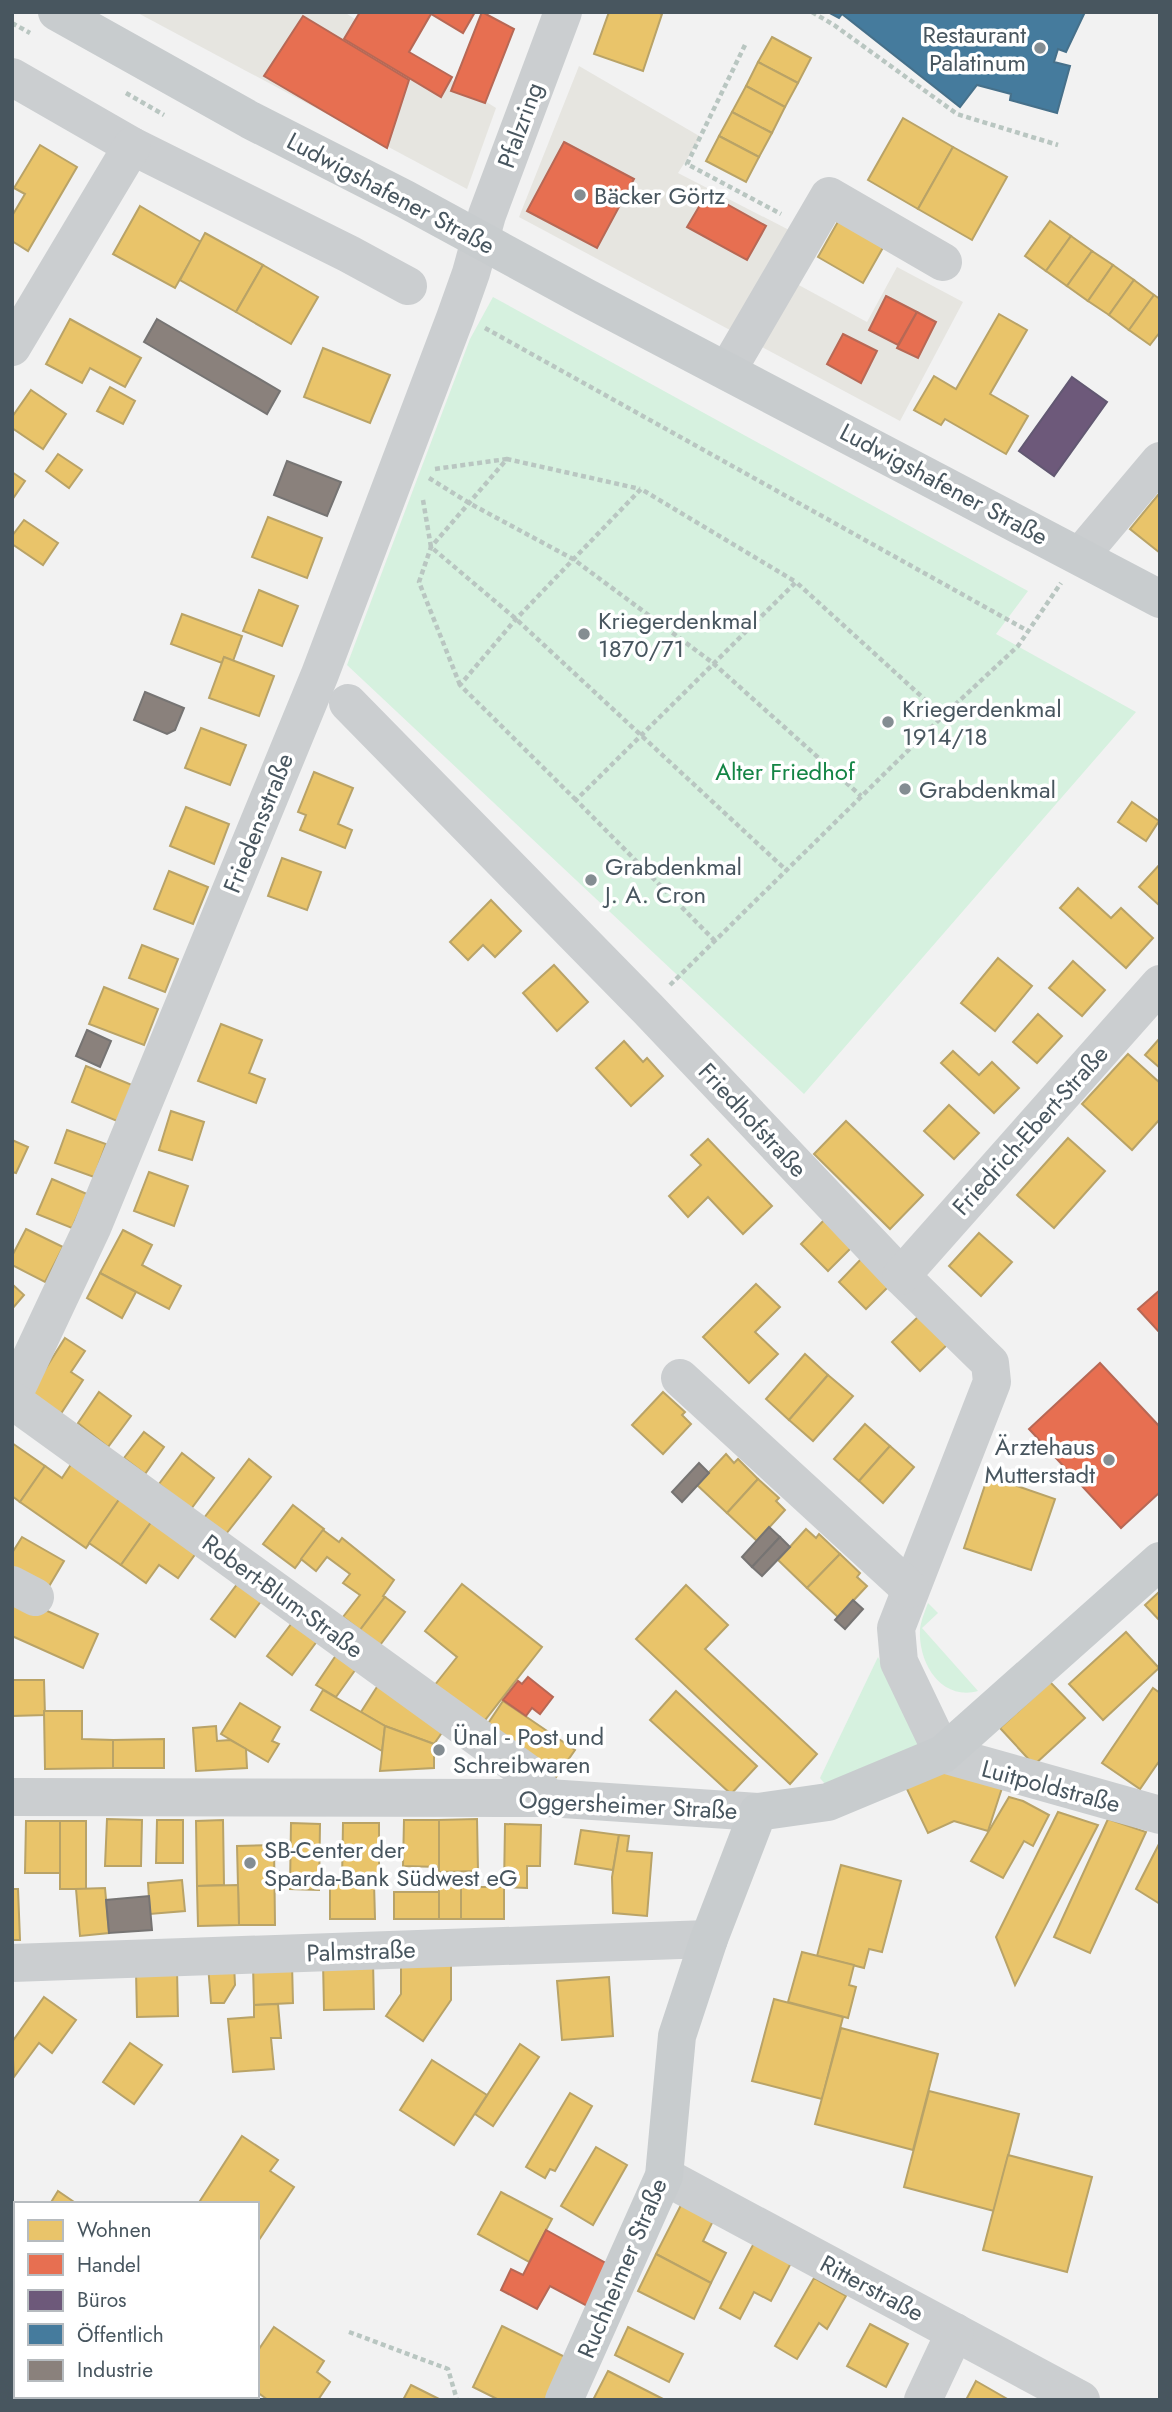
<svg xmlns="http://www.w3.org/2000/svg" width="1172" height="2412" font-family="Jost,sans-serif">
<style>
.commercial{fill:#e6e5e0}
.green{fill:#d6f1df}
.homes{fill:#e9c46a;stroke:#b9a367;stroke-width:2}
.shops{fill:#e76f51;stroke:#b76855;stroke-width:2}
.offices{fill:#6d597a;stroke:#625872;stroke-width:2}
.public{fill:#457b9d;stroke:#46708a;stroke-width:2}
.industry{fill:#8a817c;stroke:#767473;stroke-width:2}
.lines{fill:none;stroke-linecap:round;stroke-linejoin:round}
.path{stroke:#b9c6c1;stroke-width:4.5;stroke-dasharray:5 3.5;stroke-linecap:butt}
.minor{stroke:#cbced0;stroke-width:38}
.major{stroke:#c8ccce;stroke-width:38}
.poi-dot{fill:#848d92;stroke:#fff;stroke-width:2.5}
.labels{text-anchor:middle;dominant-baseline:central;stroke-width:7;stroke-linejoin:round;paint-order:stroke}
.poi-label{font-size:24px;fill:#48565f;stroke:#fff;text-anchor:start}
.street-label{font-size:24px;fill:#48565f;stroke:#fff}
.park-label{font-size:24px;fill:#148545;stroke:#fff}
</style>
<rect width="100%" height="100%" fill="#f2f2f2"/>
<g class="commercial">
<polygon points="136,12 344,12 496,108 467,189"/>
<polygon points="579,66 701,137 678,173 791,231 771,270 867,322 897,267 963,302 900,421 519,217"/>
</g>
<g class="green">
<polygon points="493,297 1028,591 996,634 1136,712 804,1094 347,665 470,339"/>
<path d="M928 1603 938 1613 922 1628 978 1691C941 1701 918 1663 920 1629 921 1621 925 1611 928 1603Z"/>
<polygon points="878,1657 926,1748 825,1784 820,1778"/>
</g>
<g class="homes">
<polygon points="609,12 657,12 662,14 643,71 594,54"/>
<polygon points="772,37 811,58 798,83 758,62"/>
<polygon points="758,62 798,83 785,107 746,86"/>
<polygon points="746,86 785,107 772,133 732,112"/>
<polygon points="732,112 772,133 759,157 719,136"/>
<polygon points="903,118 953,147 918,209 868,180"/>
<polygon points="719,136 759,157 746,182 706,161"/>
<polygon points="40,145 77,167 28,251 12,241 12,216 25,194 14,188"/>
<polygon points="953,147 1007,177 972,240 918,209"/>
<polygon points="140,206 201,242 175,288 113,254"/>
<polygon points="840,218 885,244 863,283 818,257"/>
<polygon points="1050,221 1071,236 1046,271 1025,256"/>
<polygon points="205,233 263,265 236,312 180,280"/>
<polygon points="1071,236 1092,251 1067,286 1046,271"/>
<polygon points="1092,251 1113,265 1088,301 1067,286"/>
<polygon points="263,265 318,297 291,344 236,312"/>
<polygon points="1113,265 1134,280 1109,315 1088,301"/>
<polygon points="1134,280 1154,295 1129,330 1109,315"/>
<polygon points="1154,295 1160,299 1160,332 1150,345 1129,330"/>
<polygon points="999,314 1027,330 990,394 1028,416 1006,454 945,419 941,425 914,410 934,376 956,389"/>
<polygon points="70,319 141,358 125,387 90,368 82,383 46,364"/>
<polygon points="323,348 390,375 370,423 304,397"/>
<polygon points="110,387 135,401 123,424 97,411"/>
<polygon points="31,390 66,414 43,449 12,428 12,417"/>
<polygon points="58,454 82,470 69,488 46,471"/>
<polygon points="12,472 25,481 12,500"/>
<polygon points="1158,495 1160,496 1160,553 1130,529"/>
<polygon points="268,517 322,538 307,578 252,557"/>
<polygon points="24,520 58,543 43,565 12,544 12,536"/>
<polygon points="259,590 298,606 282,646 243,631"/>
<polygon points="182,614 242,636 233,661 224,657 222,663 171,644"/>
<polygon points="224,657 274,676 259,716 209,698"/>
<polygon points="201,728 246,745 230,785 185,768"/>
<polygon points="314,772 353,788 338,824 352,830 345,848 300,830 306,815 298,812"/>
<polygon points="1132,802 1159,821 1146,841 1118,822"/>
<polygon points="186,807 229,824 214,864 170,846"/>
<polygon points="282,858 321,872 307,910 268,896"/>
<polygon points="1160,864 1160,906 1139,887"/>
<polygon points="169,871 208,887 193,924 154,909"/>
<polygon points="1078,888 1111,918 1121,908 1153,938 1126,968 1060,908"/>
<polygon points="491,900 521,931 495,957 483,945 468,960 450,942"/>
<polygon points="142,945 178,959 165,992 129,978"/>
<polygon points="998,958 1032,986 995,1031 961,1003"/>
<polygon points="1073,961 1105,990 1082,1016 1049,988"/>
<polygon points="554,965 588,1002 557,1031 523,993"/>
<polygon points="104,987 158,1009 144,1045 89,1024"/>
<polygon points="1038,1014 1062,1036 1037,1063 1013,1042"/>
<polygon points="221,1024 262,1040 249,1073 265,1079 256,1103 198,1081"/>
<polygon points="1160,1038 1160,1068 1145,1055"/>
<polygon points="624,1041 643,1062 647,1058 663,1076 631,1106 596,1068"/>
<polygon points="953,1051 979,1075 992,1062 1019,1088 994,1113 941,1063"/>
<polygon points="1128,1054 1160,1083 1160,1119 1132,1150 1082,1104"/>
<polygon points="86,1066 132,1085 117,1121 72,1102"/>
<polygon points="949,1105 979,1133 954,1159 924,1131"/>
<polygon points="171,1111 204,1122 192,1160 159,1150"/>
<polygon points="846,1121 923,1195 890,1229 814,1154"/>
<polygon points="67,1130 106,1144 94,1177 55,1163"/>
<polygon points="1068,1138 1105,1171 1054,1228 1017,1195"/>
<polygon points="708,1139 772,1206 743,1234 708,1197 688,1217 669,1196 701,1165 691,1155"/>
<polygon points="12,1140 28,1147 16,1173 12,1172"/>
<polygon points="149,1172 188,1186 174,1226 134,1211"/>
<polygon points="52,1179 87,1194 72,1228 37,1214"/>
<polygon points="826,1218 854,1245 828,1271 801,1244"/>
<polygon points="26,1229 63,1247 45,1282 12,1265 12,1256"/>
<polygon points="123,1230 152,1245 142,1265 181,1286 169,1309 100,1273"/>
<polygon points="979,1233 1012,1262 981,1296 949,1266"/>
<polygon points="864,1256 892,1283 866,1309 839,1282"/>
<polygon points="100,1273 136,1292 122,1318 87,1298"/>
<polygon points="12,1284 24,1295 12,1309"/>
<polygon points="756,1284 780,1307 755,1332 778,1354 749,1383 703,1337"/>
<polygon points="922,1313 950,1342 920,1371 892,1342"/>
<polygon points="65,1338 85,1351 71,1372 83,1380 60,1415 29,1395"/>
<polygon points="805,1354 828,1375 789,1420 766,1399"/>
<polygon points="828,1375 853,1396 813,1441 789,1420"/>
<polygon points="99,1392 131,1416 108,1447 78,1423"/>
<polygon points="663,1392 685,1412 682,1415 691,1424 663,1454 632,1425"/>
<polygon points="865,1424 890,1446 859,1481 834,1459"/>
<polygon points="144,1432 164,1447 145,1474 124,1458"/>
<polygon points="12,1443 45,1466 20,1502 12,1496"/>
<polygon points="890,1446 914,1467 883,1503 859,1481"/>
<polygon points="182,1453 214,1478 191,1509 159,1484"/>
<polygon points="78,1454 127,1488 86,1548 20,1502 45,1466 62,1478"/>
<polygon points="726,1454 734,1463 738,1459 758,1479 727,1513 697,1485"/>
<polygon points="249,1459 271,1477 226,1534 204,1518"/>
<polygon points="988,1476 1055,1499 1031,1570 964,1548"/>
<polygon points="758,1479 779,1498 776,1501 785,1510 757,1541 727,1513"/>
<polygon points="127,1488 159,1511 121,1565 89,1543"/>
<polygon points="293,1505 324,1529 295,1568 263,1544"/>
<polygon points="159,1511 204,1542 178,1578 159,1565 146,1583 121,1565"/>
<polygon points="806,1529 816,1538 819,1534 840,1554 807,1588 778,1560"/>
<polygon points="323,1530 339,1542 342,1538 394,1580 383,1596 385,1597 360,1630 343,1617 360,1595 343,1583 350,1574 327,1557 316,1571 301,1559"/>
<polygon points="22,1537 64,1561 45,1593 12,1573 12,1553"/>
<polygon points="840,1554 860,1573 857,1577 867,1586 838,1617 807,1588"/>
<polygon points="244,1575 267,1593 235,1637 211,1619"/>
<polygon points="462,1584 542,1647 482,1724 434,1686 457,1657 425,1631"/>
<polygon points="686,1585 728,1625 705,1649 817,1754 790,1784 636,1639"/>
<polygon points="1160,1591 1160,1621 1145,1605"/>
<polygon points="12,1595 98,1634 83,1668 12,1636"/>
<polygon points="385,1597 405,1612 380,1645 360,1630"/>
<polygon points="298,1615 323,1633 292,1675 267,1656"/>
<polygon points="1126,1632 1159,1668 1103,1720 1069,1684"/>
<polygon points="343,1645 363,1659 336,1697 316,1685"/>
<polygon points="384,1676 450,1721 434,1744 385,1726 361,1712"/>
<polygon points="12,1680 44,1680 45,1715 12,1716"/>
<polygon points="1050,1682 1085,1718 1034,1765 1000,1728"/>
<polygon points="1153,1688 1160,1693 1160,1760 1140,1789 1102,1763"/>
<polygon points="323,1690 385,1726 382,1751 311,1710"/>
<polygon points="676,1691 757,1766 731,1794 650,1720"/>
<polygon points="503,1701 575,1750 556,1777 485,1728"/>
<polygon points="240,1703 280,1727 272,1741 279,1744 268,1762 221,1734"/>
<polygon points="44,1711 82,1711 82,1739 113,1740 113,1768 45,1769"/>
<polygon points="216,1726 217,1741 230,1740 246,1749 247,1768 196,1771 193,1728"/>
<polygon points="385,1726 434,1744 434,1768 380,1771"/>
<polygon points="164,1739 164,1768 113,1768 113,1740"/>
<polygon points="942,1770 1002,1788 988,1831 954,1821 928,1833 906,1787"/>
<polygon points="1009,1797 1023,1801 1049,1815 1033,1846 1024,1841 1003,1878 971,1861"/>
<polygon points="1058,1812 1098,1825 1015,1985 996,1937"/>
<polygon points="107,1819 142,1820 141,1866 105,1866"/>
<polygon points="477,1819 478,1871 439,1872 439,1820"/>
<polygon points="1108,1819 1146,1832 1090,1953 1054,1937"/>
<polygon points="157,1820 183,1820 183,1863 156,1863"/>
<polygon points="223,1820 224,1885 197,1886 196,1821"/>
<polygon points="404,1820 439,1820 439,1867 403,1866"/>
<polygon points="26,1821 60,1821 60,1873 25,1873"/>
<rect x="60" y="1821" width="26" height="68"/>
<polygon points="291,1823 320,1824 319,1890 290,1889"/>
<polygon points="343,1823 379,1823 379,1883 342,1883"/>
<polygon points="505,1824 541,1825 540,1866 527,1866 527,1888 504,1887"/>
<polygon points="581,1830 619,1835 613,1870 575,1864"/>
<polygon points="619,1835 629,1836 627,1851 652,1853 647,1916 613,1913 612,1877"/>
<polygon points="1160,1842 1160,1904 1136,1889"/>
<polygon points="274,1845 275,1925 239,1925 237,1846"/>
<polygon points="841,1865 901,1881 882,1952 869,1949 864,1968 817,1956"/>
<rect x="439" y="1872" width="22" height="47"/>
<polygon points="182,1880 185,1911 150,1914 148,1883"/>
<polygon points="374,1883 375,1919 330,1919 330,1884"/>
<polygon points="238,1885 239,1925 198,1926 197,1886"/>
<rect x="461" y="1887" width="43" height="32"/>
<polygon points="105,1888 109,1933 80,1936 76,1889"/>
<polygon points="12,1889 18,1889 20,1940 12,1940"/>
<rect x="394" y="1892" width="45" height="27"/>
<polygon points="802,1952 854,1965 849,1985 856,1987 848,2018 788,2002"/>
<polygon points="451,1957 451,2000 423,2041 386,2016 401,1994 401,1958"/>
<polygon points="373,1960 374,2009 324,2010 323,1961"/>
<polygon points="292,1963 293,2003 254,2005 253,1965"/>
<polygon points="234,1964 235,1985 224,2003 211,2003 208,1965"/>
<polygon points="177,1969 178,2016 137,2017 136,1971"/>
<polygon points="609,1977 613,2036 562,2040 557,1981"/>
<polygon points="44,1997 76,2020 52,2053 39,2043 14,2077 12,2042"/>
<polygon points="774,1999 843,2017 822,2099 752,2081"/>
<polygon points="278,2004 281,2038 271,2038 274,2069 233,2072 228,2019 254,2017 254,2005"/>
<polygon points="841,2028 938,2054 913,2150 815,2124"/>
<polygon points="130,2043 162,2065 134,2104 103,2082"/>
<polygon points="520,2044 539,2057 493,2126 475,2114"/>
<polygon points="432,2060 487,2095 454,2145 400,2110"/>
<polygon points="929,2091 1019,2114 994,2211 904,2187"/>
<polygon points="570,2093 592,2106 555,2171 550,2169 545,2178 526,2167"/>
<polygon points="242,2136 278,2160 270,2171 294,2187 257,2243 257,2204 198,2204"/>
<polygon points="596,2147 627,2165 593,2225 561,2206"/>
<polygon points="1008,2155 1092,2177 1067,2272 983,2250"/>
<polygon points="58,2191 77,2204 50,2204"/>
<polygon points="501,2192 552,2219 529,2262 478,2234"/>
<polygon points="681,2205 713,2221 703,2241 726,2253 711,2283 656,2254"/>
<polygon points="754,2243 791,2263 771,2301 754,2292 740,2319 720,2308"/>
<polygon points="656,2254 711,2283 694,2319 638,2291"/>
<polygon points="814,2278 846,2296 827,2329 819,2323 797,2359 775,2346"/>
<polygon points="870,2324 908,2344 886,2387 847,2366"/>
<polygon points="502,2326 567,2358 547,2400 499,2400 473,2387"/>
<polygon points="274,2327 324,2361 317,2372 330,2382 318,2400 268,2400 257,2392 257,2352"/>
<polygon points="628,2327 683,2354 669,2382 615,2355"/>
<polygon points="608,2371 665,2400 593,2400"/>
<polygon points="976,2381 1009,2400 966,2400"/>
<polygon points="411,2385 441,2400 403,2400"/>
<polygon points="72,2396 146,2396 144,2400 69,2400"/>
</g>
<g class="shops">
<polygon points="360,12 475,12 463,33 431,14 409,52 452,77 441,97 344,39"/>
<polygon points="482,12 514,29 485,103 451,91"/>
<polygon points="303,16 409,80 387,148 264,76"/>
<polygon points="564,142 634,179 597,248 527,211"/>
<polygon points="707,193 766,226 747,260 687,227"/>
<polygon points="886,296 917,312 898,345 869,330"/>
<polygon points="917,312 936,322 918,358 897,348"/>
<polygon points="843,334 877,351 861,383 827,364"/>
<polygon points="1160,1290 1160,1333 1138,1309"/>
<polygon points="1100,1363 1160,1427 1160,1492 1121,1528 1029,1429"/>
<polygon points="528,1677 553,1697 540,1714 532,1708 526,1716 503,1700 518,1681 522,1684"/>
<polygon points="546,2230 611,2266 589,2307 550,2286 537,2309 501,2290 511,2269 523,2275"/>
</g>
<polygon class="offices" points="1072,377 1107,402 1054,476 1019,451"/>
<polygon class="public" points="828,12 1085,12 1066,52 1058,49 1054,62 1070,66 1057,113 1010,100 1011,94 977,85 960,107 842,14 839,18"/>
<g class="industry">
<polygon points="157,319 280,391 267,414 144,342"/>
<polygon points="287,461 341,482 327,516 274,495"/>
<polygon points="145,692 184,708 175,730 167,734 134,720"/>
<polygon points="87,1030 111,1041 100,1067 76,1056"/>
<polygon points="699,1463 709,1473 682,1502 672,1492"/>
<polygon points="769,1527 780,1537 752,1567 742,1557"/>
<polygon points="780,1537 790,1547 762,1576 752,1567"/>
<polygon points="853,1600 863,1609 845,1629 835,1620"/>
<polygon points="149,1896 152,1930 109,1933 106,1900"/>
</g>
<g class="lines">
<g class="path">
<polyline points="812,12 834,25 957,114 1058,145"/>
<polyline points="12,23 30,33"/>
<polyline points="745,45 687,164 781,214"/>
<polyline points="126,93 164,115"/>
<polyline points="485,328 1028,631"/>
<polyline points="435,469 507,459"/>
<polyline points="429,478 469,503 573,559 713,663 861,796"/>
<polyline points="423,500 431,547 516,619 786,870"/>
<polyline points="460,685 419,582 431,547 507,459 640,489"/>
<polyline points="576,800 460,685 516,619 641,489 796,582"/>
<polyline points="715,941 576,800 796,582 943,716"/>
<polyline points="670,985 943,716 1018,646 1061,583"/>
<polyline points="349,2332 448,2369 457,2400"/>
</g>
<g class="minor">
<polyline points="12,77 132,146 349,254 408,286"/>
<polyline points="12,347 132,146"/>
<polyline points="727,371 829,196 943,262"/>
<polyline points="1080,556 1160,461"/>
<polyline points="348,703 648,1009 901,1276 990,1363 992,1382 896,1628 899,1662 943,1754 1160,1815"/>
<polyline points="901,1276 1160,984"/>
<polyline points="680,1378 910,1589"/>
<polyline points="12,1398 92,1228 320,674 455,318 471,273 487,215 563,12"/>
<polyline points="12,1400 526,1772 548,1798"/>
<polyline points="12,1585 35,1597"/>
<polyline points="12,1797 548,1798 758,1812"/>
<polyline points="12,1963 709,1939"/>
<polyline points="664,2176 1081,2400"/>
<polyline points="12,2262 16,2264"/>
<polyline points="188,2400 190,2396"/>
<polyline points="923,2400 955,2332"/>
</g>
<g class="major">
<polyline points="57,12 250,120 405,199 585,297 1160,599"/>
<polyline points="564,2400 664,2176 677,2036 709,1939 758,1812 828,1802 943,1754 1160,1561"/>
</g>
</g>
<g class="poi-dot">
<circle cx="1040" cy="48" r="7"/>
<circle cx="580" cy="195" r="7"/>
<circle cx="584" cy="634" r="7"/>
<circle cx="888" cy="722" r="7"/>
<circle cx="905" cy="789" r="7"/>
<circle cx="591" cy="880" r="7"/>
<circle cx="1109" cy="1460" r="7"/>
<circle cx="439" cy="1750" r="7"/>
<circle cx="250" cy="1863" r="7"/>
</g>
<g class="labels">
<g class="poi-label">
<text x="1026" y="34" text-anchor="end">Restaurant<tspan x="1026" dy="28">Palatinum</tspan></text>
<text x="594" y="195">Bäcker Görtz</text>
<text x="598" y="620">Kriegerdenkmal<tspan x="598" dy="28">1870/71</tspan></text>
<text x="902" y="708">Kriegerdenkmal<tspan x="902" dy="28">1914/18</tspan></text>
<text x="919" y="789">Grabdenkmal</text>
<text x="605" y="866">Grabdenkmal<tspan x="605" dy="28">J. A. Cron</tspan></text>
<text x="1095" y="1446" text-anchor="end">Ärztehaus<tspan x="1095" dy="28">Mutterstadt</tspan></text>
<text x="453" y="1736">Ünal - Post und<tspan x="453" dy="28">Schreibwaren</tspan></text>
<text x="264" y="1849">SB-Center der<tspan x="264" dy="28">Sparda-Bank Südwest eG</tspan></text>
</g>
<g class="street-label">
<text transform="translate(520 125) rotate(-70)">Pfalzring</text>
<text transform="translate(391 193) rotate(28)">Ludwigshafener Straße</text>
<text transform="translate(944 484) rotate(28)">Ludwigshafener Straße</text>
<text transform="translate(258 823) rotate(-68)">Friedensstraße</text>
<text transform="translate(753 1120) rotate(47)">Friedhofstraße</text>
<text transform="translate(1030 1130) rotate(-48)">Friedrich-Ebert-Straße</text>
<text transform="translate(283 1596) rotate(36)">Robert-Blum-Straße</text>
<text transform="translate(1051 1786) rotate(15)">Luitpoldstraße</text>
<text transform="translate(628 1805) rotate(3)">Oggersheimer Straße</text>
<text transform="translate(361 1951) rotate(-2)">Palmstraße</text>
<text transform="translate(622 2268) rotate(-67)">Ruchheimer Straße</text>
<text transform="translate(872 2288) rotate(28)">Ritterstraße</text>
</g>
<g class="park-label">
<text x="785" y="771">Alter Friedhof</text>
</g>
</g>
<rect width="1172" height="2412" fill="none" stroke="#48565f" stroke-width="28"/>
<rect x="14" y="2202" width="245" height="196" fill="#ffffff" stroke="#b6bbbf" stroke-width="2"/>
<rect x="28" y="2220" width="35" height="21" fill="#e9c46a" stroke="#b6bbbf" stroke-width="2"/>
<text x="77" y="2237" font-size="21" fill="#48565f">Wohnen</text>
<rect x="28" y="2254" width="35" height="21" fill="#e76f51" stroke="#b6bbbf" stroke-width="2"/>
<text x="77" y="2272" font-size="21" fill="#48565f">Handel</text>
<rect x="28" y="2290" width="35" height="21" fill="#6d597a" stroke="#b6bbbf" stroke-width="2"/>
<text x="77" y="2307" font-size="21" fill="#48565f">Büros</text>
<rect x="28" y="2324" width="35" height="21" fill="#457b9d" stroke="#b6bbbf" stroke-width="2"/>
<text x="77" y="2342" font-size="21" fill="#48565f">Öffentlich</text>
<rect x="28" y="2360" width="35" height="21" fill="#8a817c" stroke="#b6bbbf" stroke-width="2"/>
<text x="77" y="2377" font-size="21" fill="#48565f">Industrie</text>
</svg>
